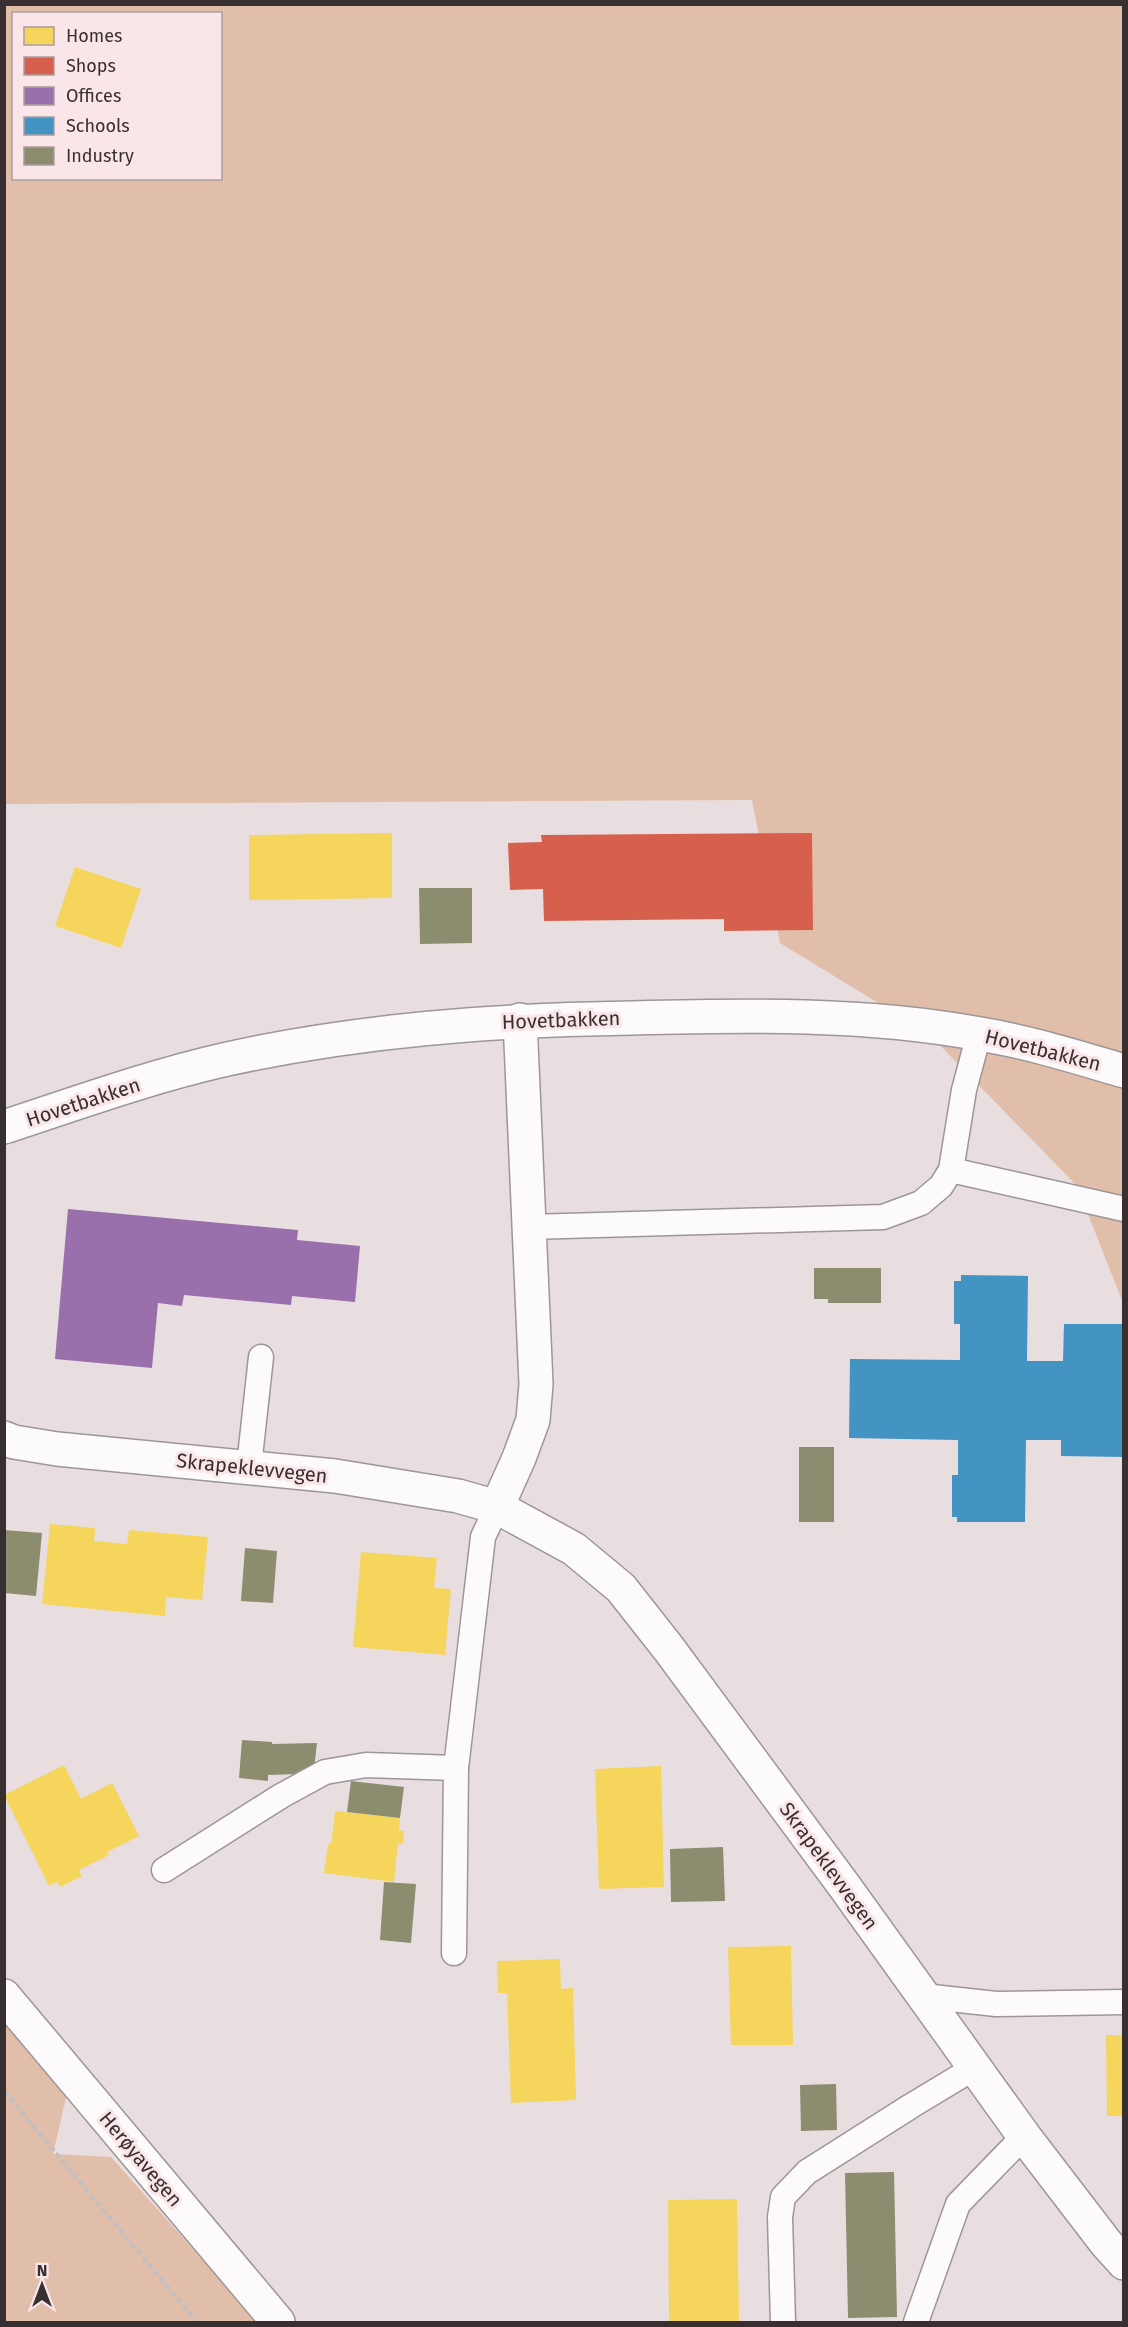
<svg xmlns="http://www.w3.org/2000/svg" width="1128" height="2327" font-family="'Fira Sans',sans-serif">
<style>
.forest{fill:#e1bea9;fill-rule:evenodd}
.homes{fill:#f6d55c}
.shops{fill:#d6604d}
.offices{fill:#9970ab}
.schools{fill:#4393c3}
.industry{fill:#8c8c6e}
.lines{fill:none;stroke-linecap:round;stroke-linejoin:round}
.lane-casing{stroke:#9d9697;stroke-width:27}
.street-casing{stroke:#9d9697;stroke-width:36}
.highway-casing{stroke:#9d9697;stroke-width:36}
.path{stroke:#c4bfc0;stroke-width:4;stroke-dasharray:6 3;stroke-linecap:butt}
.lane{stroke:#fcfafa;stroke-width:24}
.street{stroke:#fcfafa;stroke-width:33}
.highway{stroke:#fcfafa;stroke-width:33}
.labels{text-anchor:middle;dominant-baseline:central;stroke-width:6;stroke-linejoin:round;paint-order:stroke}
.street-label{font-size:20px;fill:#372f30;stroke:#fae6e9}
</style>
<rect width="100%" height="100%" fill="#e8dee0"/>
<g class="forest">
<path d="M4 5H1123V1303L1077 1186 929 1034 780 943 752 800 5 804ZM14 14H220V178H14Z"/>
<polygon points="4,1976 55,2039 70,2080 53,2154 111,2157 258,2322 5,2322"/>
</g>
<g class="homes">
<polygon points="392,833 392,898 249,900 249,835"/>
<polygon points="75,867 141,889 121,948 55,926"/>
<polygon points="50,1524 95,1528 94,1541 127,1544 129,1530 208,1537 202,1600 166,1597 165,1616 42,1604"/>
<polygon points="361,1552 437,1558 434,1588 451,1589 445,1655 353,1647"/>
<polygon points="64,1765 81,1799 112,1783 139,1836 107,1852 109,1855 79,1870 82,1876 60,1887 57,1882 49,1886 4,1795"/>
<polygon points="661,1766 664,1887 599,1889 595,1769"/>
<polygon points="335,1811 400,1818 399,1830 404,1831 403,1844 398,1843 394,1882 324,1873 328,1844 331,1844"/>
<polygon points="791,1946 793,2045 731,2045 728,1947"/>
<polygon points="560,1959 561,1989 573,1988 576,2100 511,2103 507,1993 498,1993 497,1961"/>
<polygon points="1106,2035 1124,2035 1124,2116 1107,2116"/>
<polygon points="737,2199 739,2322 669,2322 668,2200"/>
</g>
<polygon class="shops" points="812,833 813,930 724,931 724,919 544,921 543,889 510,890 508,843 542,842 541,835"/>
<polygon class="offices" points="68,1209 298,1230 297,1240 360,1246 355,1302 292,1296 291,1305 184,1295 182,1306 158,1303 152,1368 55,1359"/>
<polygon class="schools" points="961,1275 1028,1276 1027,1361 1063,1361 1064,1324 1124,1324 1124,1457 1061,1456 1061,1440 1026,1440 1025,1522 957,1522 957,1517 952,1517 952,1475 958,1475 958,1440 849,1438 850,1359 960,1360 960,1324 954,1324 954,1281 961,1281"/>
<g class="industry">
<polygon points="419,888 472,888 472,943 420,944"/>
<polygon points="814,1268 881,1268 881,1303 828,1303 828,1299 814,1299"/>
<rect x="799" y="1447" width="35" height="75"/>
<polygon points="4,1530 42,1533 36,1596 4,1593"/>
<polygon points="245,1548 277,1551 273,1603 241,1601"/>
<polygon points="242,1740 272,1742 272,1744 317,1743 314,1769 300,1770 299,1774 268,1775 268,1781 239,1778"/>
<polygon points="351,1781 404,1787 400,1818 347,1812"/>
<polygon points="723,1847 725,1901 671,1902 670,1849"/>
<polygon points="384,1882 416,1884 411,1943 380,1940"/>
<polygon points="836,2084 837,2130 801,2131 800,2085"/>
<polygon points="894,2172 897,2317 848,2318 845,2173"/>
</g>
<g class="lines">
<defs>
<g id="lane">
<polyline points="951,1170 1124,1209"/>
<polyline points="529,1227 883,1217 921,1203 941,1186 951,1170 964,1090 979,1034"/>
<polyline points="249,1466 261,1357"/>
<polyline points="164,1870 281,1796 325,1772 366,1765 456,1768"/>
<polyline points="454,1953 456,1768 483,1537 497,1507"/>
<polyline points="923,1996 996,2004 1124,2002"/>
<polyline points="783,2322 780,2217 783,2197 807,2172 911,2106 974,2068"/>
<polyline points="916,2322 958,2204 1024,2136"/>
</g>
<g id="street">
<path d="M4 1127C77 1103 149 1077 223 1060 357 1030 495 1020 632 1018 748 1015 865 1013 980 1034 1029 1042 1076 1057 1124 1071"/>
<polyline points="4,1438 14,1442 57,1449 335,1476 458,1496 497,1507 574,1549 621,1588 669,1649 845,1887 1024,2136 1106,2243 1124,2263"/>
<polyline points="497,1507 519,1458 533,1420 536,1384 520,1020"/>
</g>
<polyline id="highway" points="4,1996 278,2322"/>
</defs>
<use href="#lane" class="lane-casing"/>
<use href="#street" class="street-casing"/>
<use href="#highway" class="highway-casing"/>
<polyline class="path" points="4,2091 197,2322"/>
<use href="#lane" class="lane"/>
<use href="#street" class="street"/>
<use href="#highway" class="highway"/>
</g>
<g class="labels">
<g class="street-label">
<text transform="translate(561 1020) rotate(-2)">Hovetbakken</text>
<text transform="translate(1043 1050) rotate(14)">Hovetbakken</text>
<text transform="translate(83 1102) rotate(-18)">Hovetbakken</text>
<text transform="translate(252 1468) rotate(6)">Skrapeklevvegen</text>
<text transform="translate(829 1866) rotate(54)">Skrapeklevvegen</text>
<text transform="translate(141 2159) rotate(50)">Herøyavegen</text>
</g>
</g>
<rect width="1128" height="2327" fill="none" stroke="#372f30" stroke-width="12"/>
<rect x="12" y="12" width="210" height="168" fill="#fae6e9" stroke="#ac9d9f" stroke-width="1.5"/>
<rect x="24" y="27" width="30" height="18" fill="#f6d55c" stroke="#ac9d9f" stroke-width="1.5"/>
<text x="66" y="42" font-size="18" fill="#372f30">Homes</text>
<rect x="24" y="57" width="30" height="18" fill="#d6604d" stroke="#ac9d9f" stroke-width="1.5"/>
<text x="66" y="72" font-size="18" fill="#372f30">Shops</text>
<rect x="24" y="87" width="30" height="18" fill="#9970ab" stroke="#ac9d9f" stroke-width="1.5"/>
<text x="66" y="102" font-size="18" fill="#372f30">Offices</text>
<rect x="24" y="117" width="30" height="18" fill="#4393c3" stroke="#ac9d9f" stroke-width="1.5"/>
<text x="66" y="132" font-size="18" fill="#372f30">Schools</text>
<rect x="24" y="147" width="30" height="18" fill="#8c8c6e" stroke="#ac9d9f" stroke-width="1.5"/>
<text x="66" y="162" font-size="18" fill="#372f30">Industry</text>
<g transform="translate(42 2285)" stroke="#fae6e9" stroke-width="4.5" paint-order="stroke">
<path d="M0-4.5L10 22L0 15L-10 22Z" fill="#372f30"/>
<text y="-9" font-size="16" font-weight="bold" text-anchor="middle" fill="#372f30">N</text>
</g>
</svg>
